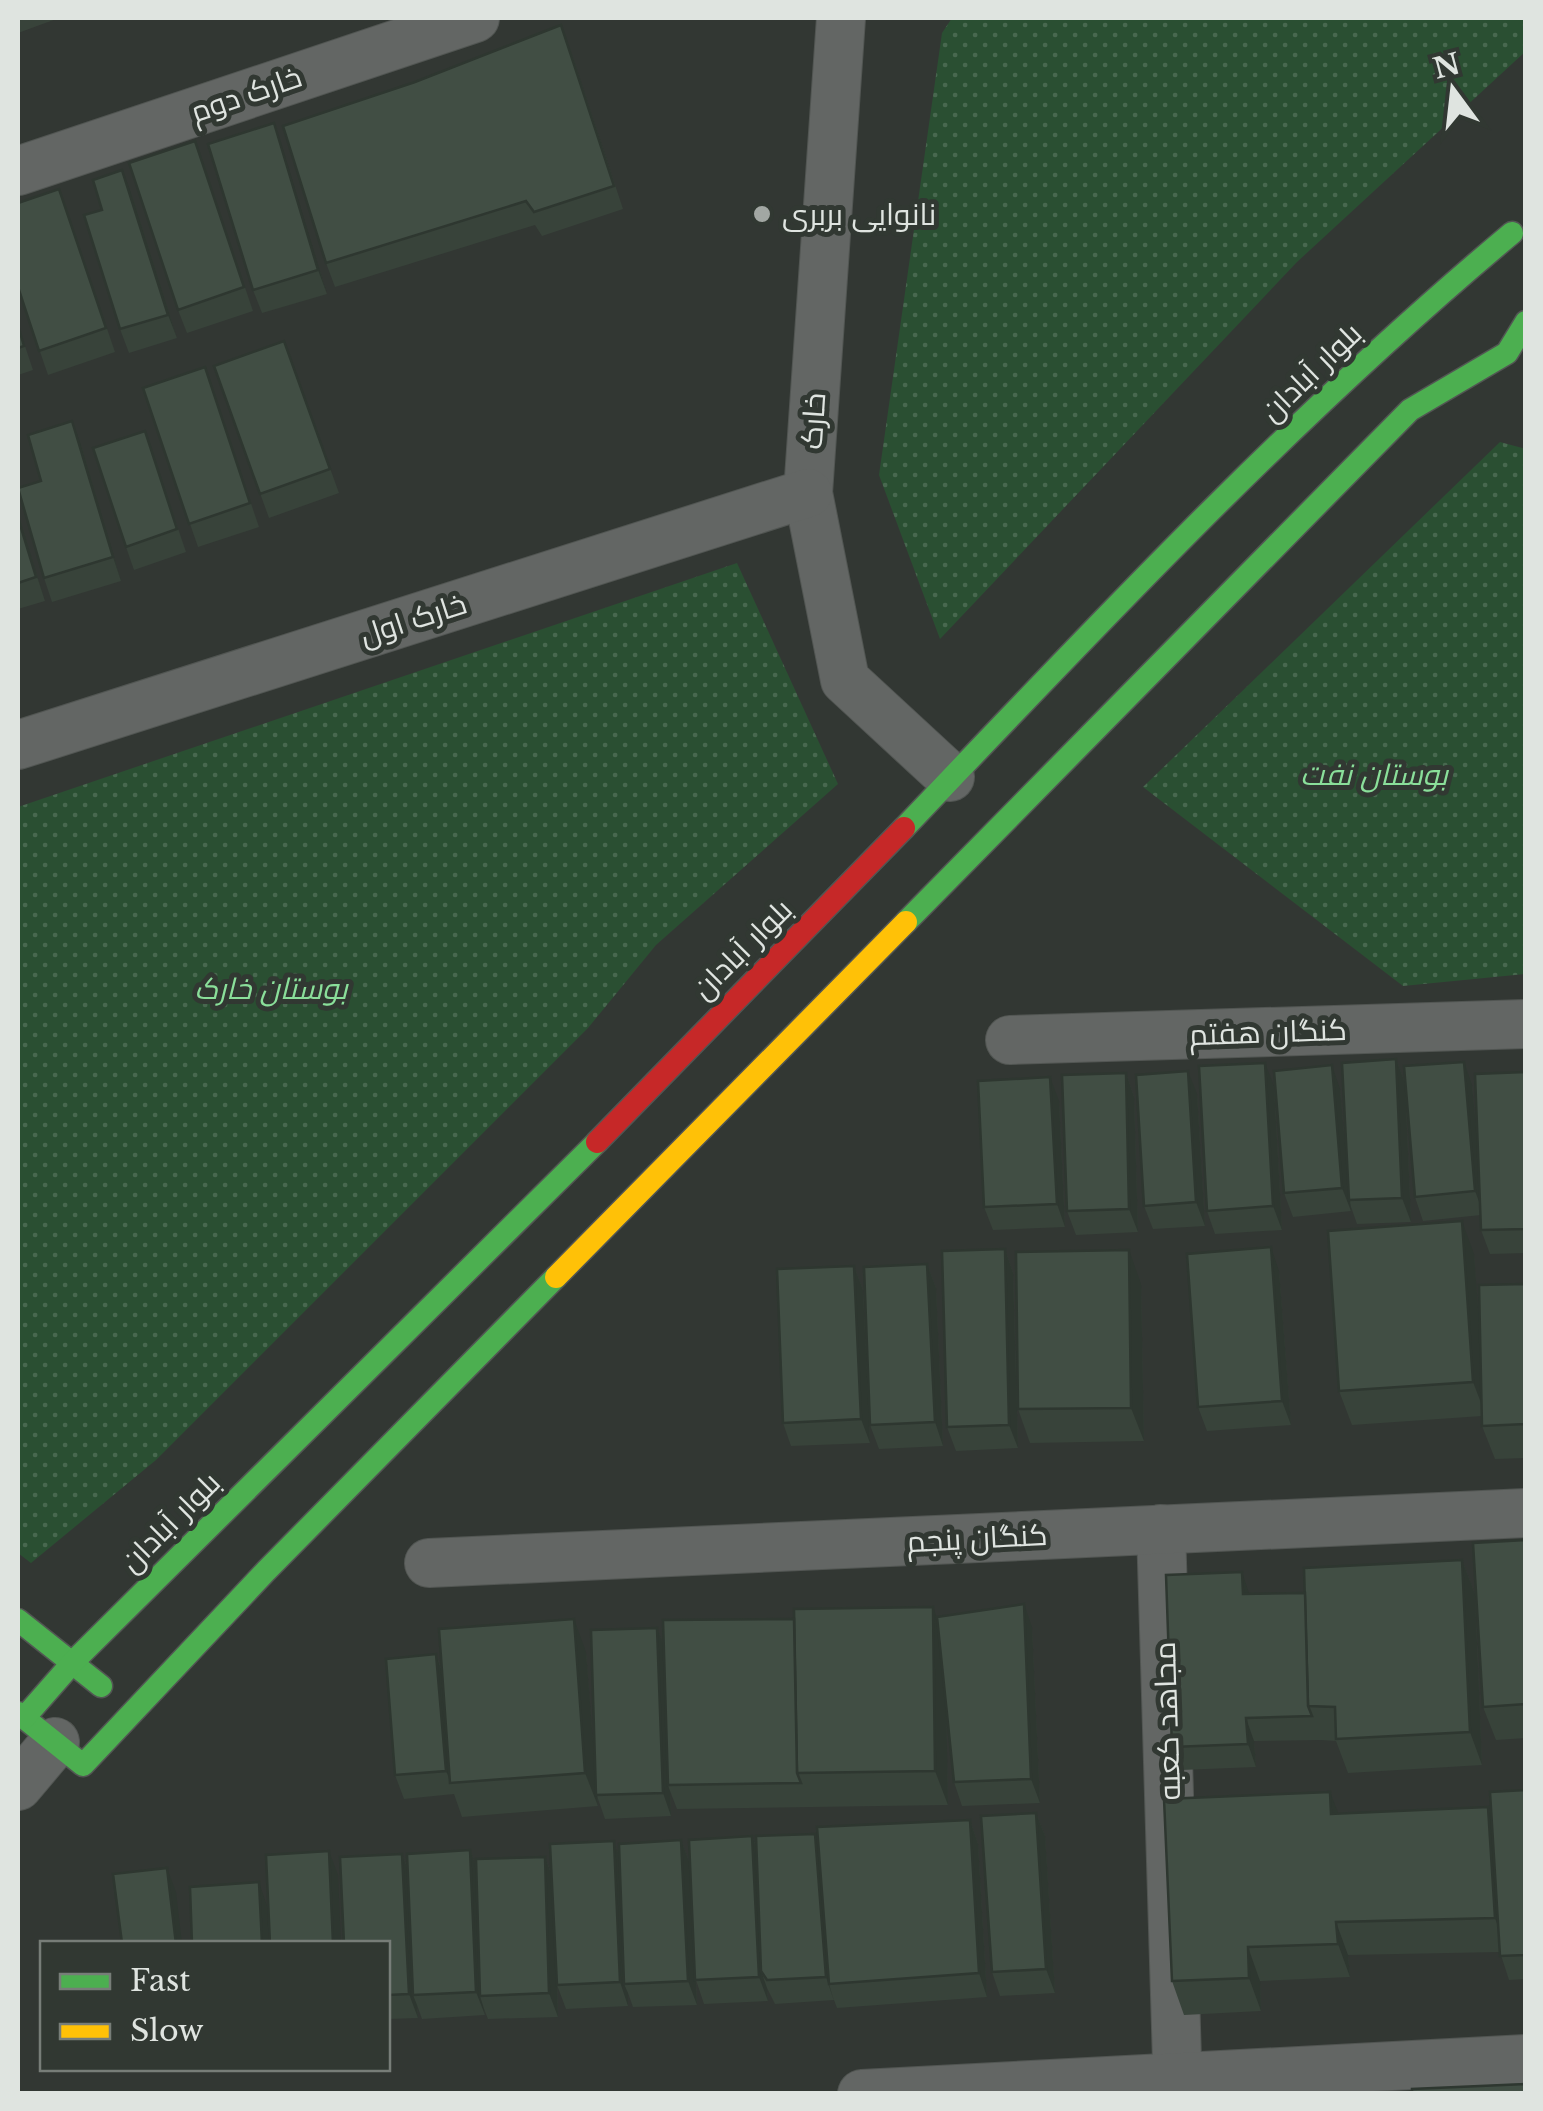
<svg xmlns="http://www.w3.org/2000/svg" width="1543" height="2111" font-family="'Libre Baskerville',Cairo,serif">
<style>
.park{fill:url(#park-dots)}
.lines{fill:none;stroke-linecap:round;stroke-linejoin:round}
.street-casing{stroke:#525653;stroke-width:50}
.fast-casing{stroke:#525653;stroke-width:25}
.slow-casing{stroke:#525653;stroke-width:25}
.jam-casing{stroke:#525653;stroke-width:25}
.street{stroke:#636664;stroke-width:48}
.fast{stroke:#4caf50;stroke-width:22}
.slow{stroke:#ffc107;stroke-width:22}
.jam{stroke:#c62828;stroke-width:22}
.wall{fill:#38433a}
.shaded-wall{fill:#2e3730}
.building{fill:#414e44;stroke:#2e3730;stroke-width:2.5}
.poi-dot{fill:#a2a7a3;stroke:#313832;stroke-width:4}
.labels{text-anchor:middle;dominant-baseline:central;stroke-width:10;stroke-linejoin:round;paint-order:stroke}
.street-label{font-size:30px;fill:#dfe4e0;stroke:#313832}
.poi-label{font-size:30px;fill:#dfe4e0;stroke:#313832;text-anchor:start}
.park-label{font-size:30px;font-style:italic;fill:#8adf9a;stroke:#313832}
</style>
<defs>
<pattern id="park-dots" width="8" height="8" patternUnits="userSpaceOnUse" patternTransform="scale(2.5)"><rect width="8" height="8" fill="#2a4f32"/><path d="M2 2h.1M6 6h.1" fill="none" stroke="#48684f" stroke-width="1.8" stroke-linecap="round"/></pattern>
</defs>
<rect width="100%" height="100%" fill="#323733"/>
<g class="park">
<polygon points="952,18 1525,18 1526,51 1297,262 940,639 879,475 942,33"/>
<polygon points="1500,442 1526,449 1525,974 1403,986 1143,787"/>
<polygon points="737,563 838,784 656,945 588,1028 156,1460 31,1563 18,1553 18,807"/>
</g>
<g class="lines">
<defs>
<g id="street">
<polyline points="841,18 808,493 845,680 950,777"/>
<polyline points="18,171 475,18"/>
<polyline points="18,745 808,493"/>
<polyline points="1010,1040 1526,1024"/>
<polyline points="1161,1529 1178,2094"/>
<polyline points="429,1563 1526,1513"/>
<polyline points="18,1786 55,1742"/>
<polyline points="862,2094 1526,2059"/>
</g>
<g id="fast">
<path d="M904 828C1100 622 1293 416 1512 233"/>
<polyline points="906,922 1410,410 1507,353 1526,322"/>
<polyline points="18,1620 101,1686"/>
<polyline points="18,1713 83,1765 266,1571 556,1277"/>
<polyline points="24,1718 74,1661 597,1142"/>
</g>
<polyline id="slow" points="556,1277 906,922"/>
<polyline id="jam" points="597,1142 904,828"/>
</defs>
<use href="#street" class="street-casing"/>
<use href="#fast" class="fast-casing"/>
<use href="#slow" class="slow-casing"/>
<use href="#jam" class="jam-casing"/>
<use href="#street" class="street"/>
<use href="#fast" class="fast"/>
<use href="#slow" class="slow"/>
<use href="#jam" class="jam"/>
</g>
<g class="wall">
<polygon points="18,18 59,18 18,33"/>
<polygon points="570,49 623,209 542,236 535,225 335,287 326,263"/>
<polygon points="274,123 327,294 262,313 253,290"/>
<polygon points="195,141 253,311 187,333 178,310"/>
<polygon points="59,189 115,352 48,375 18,287"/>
<polygon points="131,193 177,338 129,353 120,329 102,210"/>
<polygon points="18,325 33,370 18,375"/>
<polygon points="284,341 339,493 269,518 214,366"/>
<polygon points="143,388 213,391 259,527 198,547"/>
<polygon points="145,431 186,552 134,570 126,547"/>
<polygon points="81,445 121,581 52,602 44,578 41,481"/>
<polygon points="18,514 45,601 18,609"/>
<polygon points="1396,1059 1405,1083 1411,1222 1357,1224 1350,1204 1351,1211 1293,1217 1284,1193 1340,1089 1347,1171"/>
<polygon points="1526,1072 1526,1253 1490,1254 1481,1230 1481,1215 1423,1221 1415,1197 1472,1085 1478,1156"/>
<polygon points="1126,1073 1134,1097 1138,1232 1076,1235 1067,1211"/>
<polygon points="1274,1086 1282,1230 1215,1234 1207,1211"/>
<polygon points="1197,1094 1205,1226 1153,1229 1144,1206"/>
<polygon points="1059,1101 1065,1227 993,1230 984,1207"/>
<polygon points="1005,1249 1013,1273 1018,1448 956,1451 947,1427"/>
<polygon points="1474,1254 1480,1344 1526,1284 1526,1458 1495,1459 1482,1426 1482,1416 1352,1425 1339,1391"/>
<polygon points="927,1264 936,1288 943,1446 879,1449 870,1425"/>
<polygon points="854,1266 863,1290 870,1443 791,1446 783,1423"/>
<polygon points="1279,1271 1291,1425 1207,1431 1198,1407"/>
<polygon points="1141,1284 1144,1441 1030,1443 1018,1409"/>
<polygon points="1526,1540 1526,1738 1496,1740 1483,1707"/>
<polygon points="1462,1560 1475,1594 1482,1765 1348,1773 1336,1741 1321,1740 1254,1741 1256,1767 1181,1770 1172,1747 1250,1594 1305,1593"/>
<polygon points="937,1617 1032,1627 1040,1803 962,1806 954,1782 946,1711 948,1805 677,1809 670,1791 671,1816 605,1819 597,1796 598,1806 462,1817 454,1794 404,1799 395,1775 436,1654 442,1671 586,1652 596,1787 657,1628 663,1645"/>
<polygon points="1526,1790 1526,1979 1509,1980 1500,1952 1348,1955 1350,1977 1260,1981 1261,2011 1184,2015 1172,1981 1338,1814 1488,1807 1492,1816"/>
<polygon points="1036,1813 1045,1836 1055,1993 1000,1996 992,1972"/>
<polygon points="970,1820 978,1844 987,1997 837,2008 834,2000 775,2004 767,1988 768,2001 704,2004 696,1980 697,2005 633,2007 628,1993 628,2006 566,2009 557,1985 557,1978 558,2017 488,2019 484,2009 485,2015 422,2019 417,2005 418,2018 388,2019 388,1944 402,1854 407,1867 470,1850 476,1867 545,1857 552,1875 614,1841 619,1856 681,1840 690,1864 752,1836 757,1849 815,1834 818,1841"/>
</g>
<g class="shaded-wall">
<polygon points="274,123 282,147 327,294 318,270"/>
<polygon points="122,170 131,193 177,338 168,315"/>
<polygon points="72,421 81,445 121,581 113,557"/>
<polygon points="18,514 45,601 18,518"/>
<polygon points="1396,1059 1405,1083 1411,1222 1402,1198"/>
<polygon points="1464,1062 1472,1085 1484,1215 1475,1191"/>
<polygon points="1265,1063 1274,1086 1282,1230 1273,1206"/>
<polygon points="1332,1065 1340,1089 1351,1211 1342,1188"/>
<polygon points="1188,1071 1197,1094 1205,1226 1196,1202"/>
<polygon points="1126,1073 1134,1097 1138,1232 1129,1209"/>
<polygon points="1050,1077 1059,1101 1065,1227 1057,1204"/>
<polygon points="1462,1221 1474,1254 1486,1416 1473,1382"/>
<polygon points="1271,1247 1279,1271 1291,1425 1282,1401"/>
<polygon points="1005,1249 1013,1273 1018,1448 1009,1425"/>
<polygon points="1129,1250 1141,1284 1144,1441 1131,1408"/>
<polygon points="927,1264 936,1288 943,1446 935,1422"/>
<polygon points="854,1266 863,1290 870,1443 861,1419"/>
<polygon points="1462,1560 1475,1594 1482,1765 1470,1732"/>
<polygon points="1242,1572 1250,1596 1243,1594"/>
<polygon points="1024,1604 1032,1627 1040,1803 1031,1779"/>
<polygon points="933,1607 945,1640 948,1805 935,1771"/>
<polygon points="574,1619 586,1652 598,1806 585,1773"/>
<polygon points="657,1628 666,1652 668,1785 670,1791 671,1816 663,1793"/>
<polygon points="436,1654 444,1678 451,1783 446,1771"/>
<polygon points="1246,1718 1254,1741 1256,1767 1248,1744"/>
<polygon points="1330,1792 1343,1825 1331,1814"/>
<polygon points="1488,1807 1501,1841 1507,1952 1495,1918"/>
<polygon points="1036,1813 1045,1836 1055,1993 1046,1969"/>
<polygon points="970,1820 978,1844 987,1997 979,1973"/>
<polygon points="815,1834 824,1858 829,1984 834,2001 826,1977"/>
<polygon points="752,1836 761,1860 761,1971 767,1988 768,2001 759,1977"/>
<polygon points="681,1840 690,1864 697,2005 688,1981"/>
<polygon points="614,1841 622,1864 624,1984 628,1993 628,2006 620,1982"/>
<polygon points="470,1850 479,1874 480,1996 484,2009 485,2015 476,1992"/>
<polygon points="329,1851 338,1875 341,1944 333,1944"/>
<polygon points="402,1854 411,1878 413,1995 417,2005 418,2018 409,1994"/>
<polygon points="545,1857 554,1881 558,2017 549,1993"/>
<polygon points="167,1868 176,1892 182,1944 176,1944"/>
<polygon points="259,1882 267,1906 269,1944 262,1944"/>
<polygon points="1336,1922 1348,1955 1350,1977 1338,1944"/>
<polygon points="1248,1947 1260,1981 1261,2011 1249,1978"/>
</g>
<g class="building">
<polygon points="561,25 614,186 534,212 526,201 326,263 283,126 415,82"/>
<polygon points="274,123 318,270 253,290 208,144"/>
<polygon points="195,141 244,287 178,310 129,163"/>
<polygon points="122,170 168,315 120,329 84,215 102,210 93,180"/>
<polygon points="59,189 106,328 39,351 18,287 18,203"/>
<polygon points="18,326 24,346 18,348"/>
<polygon points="284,341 330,469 260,494 214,366"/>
<polygon points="205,367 250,503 189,524 143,388"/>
<polygon points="72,421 113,557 44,578 18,488 41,481 28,435"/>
<polygon points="145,431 177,529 126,547 93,448"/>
<polygon points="18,518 36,577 18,583"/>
<polygon points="1396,1059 1402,1198 1349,1200 1342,1063"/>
<polygon points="1464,1062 1475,1191 1415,1197 1404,1066"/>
<polygon points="1265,1063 1273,1206 1207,1211 1199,1066"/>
<polygon points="1332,1065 1342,1188 1284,1193 1274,1071"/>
<polygon points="1188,1071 1196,1202 1144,1206 1136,1075"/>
<polygon points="1526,1072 1526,1229 1481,1230 1475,1074"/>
<polygon points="1126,1073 1129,1209 1067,1211 1062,1075"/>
<polygon points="1050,1077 1057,1204 984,1207 978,1081"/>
<polygon points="1462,1221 1473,1382 1339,1391 1328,1231"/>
<polygon points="1271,1247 1282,1401 1198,1407 1187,1254"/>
<polygon points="1005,1249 1009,1425 947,1427 942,1251"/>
<polygon points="1129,1250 1131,1408 1018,1409 1016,1252"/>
<polygon points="927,1264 935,1422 870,1425 864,1267"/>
<polygon points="854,1266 861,1419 783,1423 777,1269"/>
<polygon points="1526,1284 1526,1424 1482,1426 1479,1285"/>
<polygon points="1526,1540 1526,1704 1483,1707 1473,1543"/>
<polygon points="1462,1560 1470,1732 1336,1739 1335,1707 1308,1706 1304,1568"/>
<polygon points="1242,1572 1243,1594 1305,1593 1308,1706 1312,1716 1246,1718 1248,1744 1172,1747 1166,1575"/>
<polygon points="1024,1604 1031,1779 954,1782 937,1617"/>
<polygon points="933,1607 935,1771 797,1773 794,1609"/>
<polygon points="574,1619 585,1773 450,1783 439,1629"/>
<polygon points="794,1619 797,1773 801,1783 668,1785 663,1620"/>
<polygon points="657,1628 663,1793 596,1795 591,1630"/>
<polygon points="436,1654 446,1771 395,1775 386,1659"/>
<polygon points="1526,1790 1526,1955 1500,1956 1490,1792"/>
<polygon points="1330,1792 1331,1814 1488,1807 1495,1918 1336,1922 1338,1944 1248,1947 1249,1978 1172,1981 1164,1799"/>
<polygon points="1036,1813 1046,1969 992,1972 981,1816"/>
<polygon points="970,1820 979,1973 829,1984 817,1827"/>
<polygon points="815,1834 826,1977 767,1980 761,1971 756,1836"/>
<polygon points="752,1836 759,1977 695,1980 689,1840"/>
<polygon points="681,1840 688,1981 624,1984 619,1844"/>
<polygon points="614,1841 620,1982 557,1985 550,1844"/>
<polygon points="470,1850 476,1992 413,1995 407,1854"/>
<polygon points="329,1851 333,1944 270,1944 266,1855"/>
<polygon points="402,1854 409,1994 388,1995 388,1944 344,1944 340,1857"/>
<polygon points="545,1857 549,1993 480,1996 476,1859"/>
<polygon points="167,1868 176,1944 115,1944 122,1943 113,1874"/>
<polygon points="259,1882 262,1944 192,1944 190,1887"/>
<polygon points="1526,2084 1526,2094 1412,2094 1412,2089"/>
</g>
<circle class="poi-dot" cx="762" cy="214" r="10"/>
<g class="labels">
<g class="street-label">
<text transform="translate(246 94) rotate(-19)">خارک دوم</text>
<text transform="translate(1311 372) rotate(-44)">بلوار آبادان</text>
<text transform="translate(813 421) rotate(-86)">خارک</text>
<text transform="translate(413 619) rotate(-18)">خارک اول</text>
<text transform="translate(742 949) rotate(-45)">بلوار آبادان</text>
<text transform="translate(1268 1032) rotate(-2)">کنگان هفتم</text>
<text transform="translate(170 1522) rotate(-45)">بلوار آبادان</text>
<text transform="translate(977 1538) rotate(-3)">کنگان پنجم</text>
<text transform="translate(1167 1721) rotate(-92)">مجاهد کعبه</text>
</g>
<g class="poi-label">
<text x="782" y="214">نانوایی بربری</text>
</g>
<g class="park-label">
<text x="1374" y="774">بوستان نفت</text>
<text x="271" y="988">بوستان خارک</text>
</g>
</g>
<rect width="1543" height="2111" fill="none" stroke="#dfe4e0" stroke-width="40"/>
<rect x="40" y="1941" width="350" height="130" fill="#313832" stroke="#777d78" stroke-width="2.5"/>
<rect x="60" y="1974" width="50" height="15" fill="#4caf50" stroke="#777d78" stroke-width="2.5"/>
<text x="130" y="1991" font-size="30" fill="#dfe4e0">Fast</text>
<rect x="60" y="2024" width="50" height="15" fill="#ffc107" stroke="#777d78" stroke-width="2.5"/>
<text x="130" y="2041" font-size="30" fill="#dfe4e0">Slow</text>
<g transform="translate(1453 90) rotate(345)" stroke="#313832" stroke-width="8" paint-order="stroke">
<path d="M0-8L18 38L0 25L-18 38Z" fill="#dfe4e0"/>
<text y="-15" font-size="28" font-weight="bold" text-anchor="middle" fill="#dfe4e0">N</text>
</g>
</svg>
